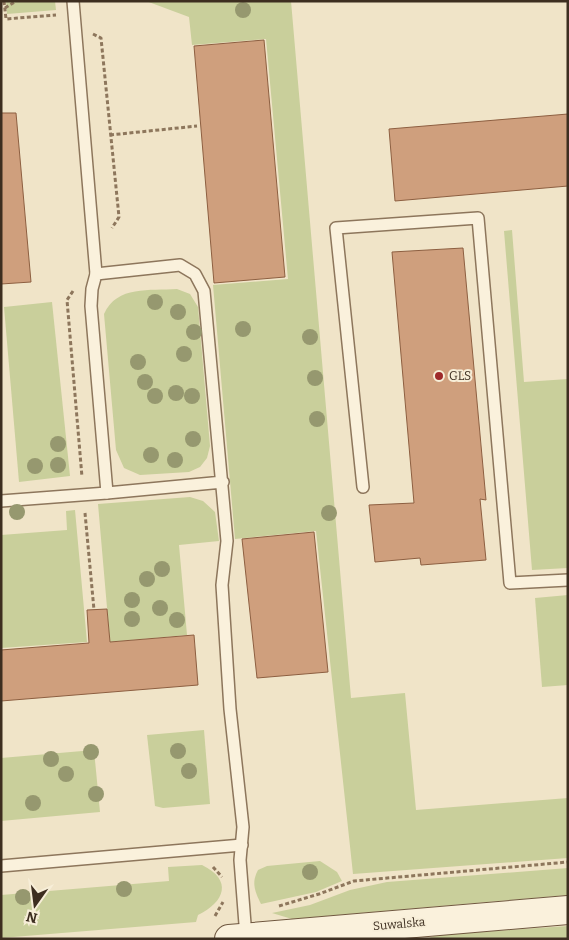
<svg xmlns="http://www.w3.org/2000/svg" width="569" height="940" font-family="Bitter,serif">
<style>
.green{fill:#c9cf9b}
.building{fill:#cf9f7d;stroke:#8d5f41}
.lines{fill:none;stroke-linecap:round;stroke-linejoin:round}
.lane-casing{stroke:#8d765c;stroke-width:14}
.secondary-casing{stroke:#6f573f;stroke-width:30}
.path{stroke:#8d765c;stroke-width:3;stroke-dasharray:4 2.5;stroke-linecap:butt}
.lane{stroke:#faf1dc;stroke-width:11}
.secondary{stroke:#faf1dc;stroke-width:28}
.tree{fill:#96986f}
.poi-dot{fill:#9e2a2b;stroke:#f7eed8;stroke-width:2}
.labels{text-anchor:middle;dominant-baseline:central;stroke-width:4;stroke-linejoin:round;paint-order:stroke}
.poi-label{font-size:12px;fill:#3d2e20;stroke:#f7eed8;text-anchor:start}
.street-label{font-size:12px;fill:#3d2e20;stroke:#f7eed8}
</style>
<rect width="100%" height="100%" fill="#f0e4c8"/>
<g class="green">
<polygon points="6,1 55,1 56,10 7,14"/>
<polygon points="146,1 291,1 351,698 405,693 416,810 568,798 568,858 353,874 316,531 235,539 213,285 288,279 266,39 192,45 189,17"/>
<polygon points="512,230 524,382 568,379 568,568 532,570 504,231"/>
<path d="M177 289 190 294 198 307 210 446 207 458 200 467 189 472 140 475 124 468 116 450 104 314C117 285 150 291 177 289Z"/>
<polygon points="52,302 70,476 19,482 4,307"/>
<polygon points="190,497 203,501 215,512 219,541 179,545 187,635 110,642 98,504"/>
<polygon points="75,510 87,642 1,648 1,535 67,530 66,511"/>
<polygon points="568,595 568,685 542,687 535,598"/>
<polygon points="204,730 210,804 163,808 155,806 147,735"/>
<polygon points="94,750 100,812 1,821 1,758"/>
<path d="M320 861 337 872 342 881 316 892 261 904C255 892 251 883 258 870L267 866Z"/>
<path d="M202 865C233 880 225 902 198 915L196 922 1 938V895L169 881 168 867Z"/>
<polygon points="568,868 568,895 292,919 272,913 310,905 350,890 387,882"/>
<polygon points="568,926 568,939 427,939 436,935"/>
</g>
<g class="building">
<polygon points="264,40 285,277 214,283 194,46"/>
<polygon points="1,113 16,113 31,282 1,284"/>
<polygon points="568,114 568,186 395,201 389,129"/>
<polygon points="463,248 486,500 480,499 486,560 421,565 420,558 375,562 369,505 414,503 392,252"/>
<polygon points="314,532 328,672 257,678 242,539"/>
<polygon points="107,609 110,642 194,635 198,685 1,701 1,650 89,643 87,610"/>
</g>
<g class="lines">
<defs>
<g id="lane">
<polyline points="73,1 96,274"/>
<polyline points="223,482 107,493 91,306 92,289 96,274 180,265 195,274 204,291 227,541 222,585 230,709 243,827 240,860 246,937"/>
<polyline points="363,487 336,228 478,218 510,583 568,580"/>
<polyline points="1,501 107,493"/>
<polyline points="1,866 242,845"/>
</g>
<polyline id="secondary" points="229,939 568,910"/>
</defs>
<use href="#lane" class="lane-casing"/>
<use href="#secondary" class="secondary-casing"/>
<g class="path">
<polyline points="4,1 6,19 56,15"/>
<polyline points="5,8 16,1"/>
<polyline points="93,34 101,38 119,217 112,228"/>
<polyline points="110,135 197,126"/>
<polyline points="73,291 67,300 82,477"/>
<polyline points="85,513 94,610"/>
<polyline points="213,867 222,877"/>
<polyline points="279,906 319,894 354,881 568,862"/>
<polyline points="215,916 223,902"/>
</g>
<use href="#lane" class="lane"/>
<use href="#secondary" class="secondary"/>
</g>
<g class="tree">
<circle cx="243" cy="10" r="8"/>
<circle cx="155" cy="302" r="8"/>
<circle cx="178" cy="312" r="8"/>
<circle cx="243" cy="329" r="8"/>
<circle cx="194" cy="332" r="8"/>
<circle cx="310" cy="337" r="8"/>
<circle cx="184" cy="354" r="8"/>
<circle cx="138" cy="362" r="8"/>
<circle cx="315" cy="378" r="8"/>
<circle cx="145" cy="382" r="8"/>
<circle cx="176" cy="393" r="8"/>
<circle cx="155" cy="396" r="8"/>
<circle cx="192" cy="396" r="8"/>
<circle cx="317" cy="419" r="8"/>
<circle cx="193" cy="439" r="8"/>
<circle cx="58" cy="444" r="8"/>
<circle cx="151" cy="455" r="8"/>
<circle cx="175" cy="460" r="8"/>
<circle cx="58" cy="465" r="8"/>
<circle cx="35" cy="466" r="8"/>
<circle cx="17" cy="512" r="8"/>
<circle cx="329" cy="513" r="8"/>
<circle cx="162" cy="569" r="8"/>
<circle cx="147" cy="579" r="8"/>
<circle cx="132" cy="600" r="8"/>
<circle cx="160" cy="608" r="8"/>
<circle cx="132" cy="619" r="8"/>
<circle cx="177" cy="620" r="8"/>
<circle cx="178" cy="751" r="8"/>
<circle cx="91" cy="752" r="8"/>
<circle cx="51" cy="759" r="8"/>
<circle cx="189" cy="771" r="8"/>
<circle cx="66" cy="774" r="8"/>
<circle cx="96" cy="794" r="8"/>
<circle cx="33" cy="803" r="8"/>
<circle cx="310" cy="872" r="8"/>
<circle cx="124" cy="889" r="8"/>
<circle cx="23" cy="897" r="8"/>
</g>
<circle class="poi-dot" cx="439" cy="376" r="5"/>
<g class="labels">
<g class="poi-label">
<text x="449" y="376">GLS</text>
</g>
<g class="street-label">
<text transform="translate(399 924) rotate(-5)">Suwalska</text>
</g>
</g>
<rect width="569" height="940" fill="none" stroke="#3d2e20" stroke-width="5"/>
<g transform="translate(35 905) rotate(194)" stroke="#f7eed8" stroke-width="4" paint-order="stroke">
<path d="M0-4L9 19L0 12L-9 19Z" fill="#3d2e20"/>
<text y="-8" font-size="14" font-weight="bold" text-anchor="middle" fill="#3d2e20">N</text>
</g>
</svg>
